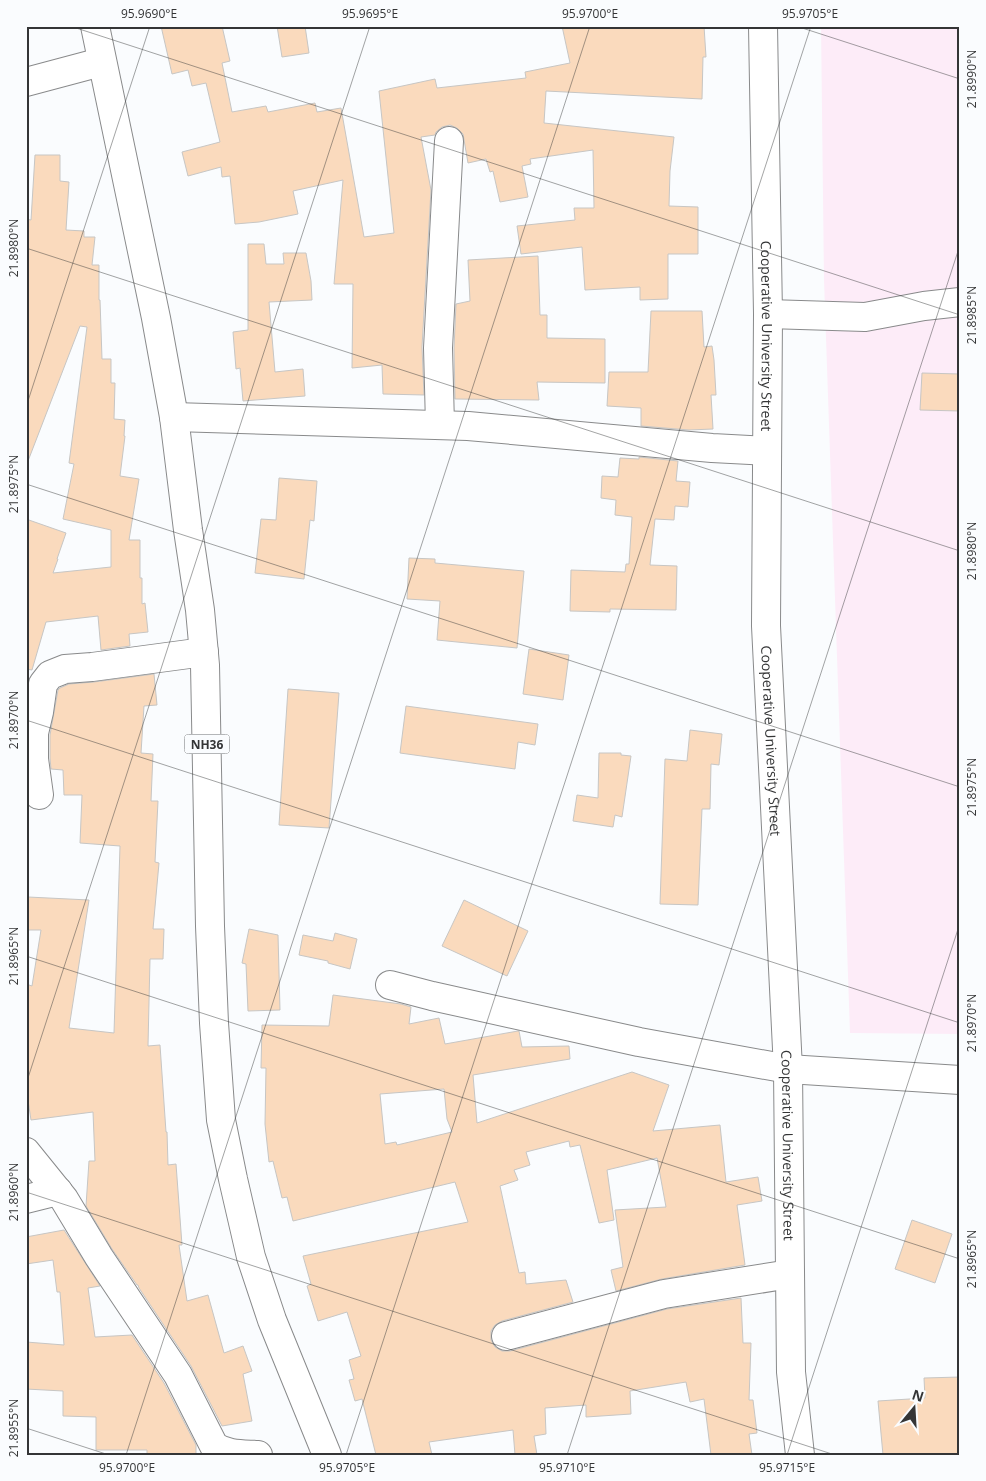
<svg xmlns="http://www.w3.org/2000/svg" width="986" height="1481" font-family="'Open Sans',sans-serif">
<style>
.education{fill:#fdecf8}
.building{fill:#fadabd;stroke:#c7c6c4;fill-rule:evenodd}
.lines{fill:none;stroke-linecap:round;stroke-linejoin:round}
.minor-casing{stroke:#898a8b;stroke-width:30}
.highway-casing{stroke:#898a8b;stroke-width:30}
.minor{stroke:#fff;stroke-width:28}
.highway{stroke:#fff;stroke-width:28}
.ticks{fill:none;stroke:#343536;stroke-width:1;stroke-opacity:0.45}
.labels{text-anchor:middle;dominant-baseline:central;stroke-width:5;stroke-linejoin:round;paint-order:stroke}
.shield{fill:#fafcfe;stroke:#6f7172;stroke-width:1}
.shield-label{font-size:12px;font-weight:bold;fill:#343536}
.street-label{font-size:14px;fill:#343536;stroke:#fafcfe}
.neatline{fill:none;stroke:#343536;stroke-width:2}
.ticks-label{font-size:12px;text-anchor:middle;fill:#343536}
</style>
<rect width="100%" height="100%" fill="#fafcfe"/>
<polygon class="education" points="821,26 960,26 960,1034 850,1033 824,280"/>
<g class="building">
<polygon points="161,26 222,26 230,61 222,63 232,112 266,106 268,112 315,103 317,112 341,108 364,237 394,233 379,91 435,79 437,88 526,78 525,72 570,63 562,26 704,26 706,57 703,57 702,99 546,91 544,123 674,137 670,171 669,206 698,207 698,254 668,254 668,299 640,300 640,287 585,290 582,247 521,254 517,226 575,220 574,208 594,208 593,150 530,159 531,164 522,166 528,197 500,202 493,171 490,172 486,159 468,163 463,134 457,128 450,125 442,127 436,132 435,135 421,137 431,190 422,347 424,395 383,394 382,365 352,368 353,284 334,284 343,180 293,191 298,214 259,222 235,224 230,176 222,177 221,167 188,176 182,152 220,142 206,83 192,86 188,70 172,74"/>
<polygon points="277,26 305,26 309,53 282,57"/>
<polygon points="35,155 60,155 60,181 69,182 66,230 84,231 84,237 95,237 92,265 99,265 99,300 100,300 102,359 111,359 111,383 115,383 114,419 125,420 124,436 125,436 120,476 139,479 129,540 140,540 140,578 142,578 142,604 145,603 148,632 129,634 130,646 101,650 98,616 46,622 32,670 26,669 26,519 66,533 57,559 58,559 53,573 111,567 111,530 63,519 74,464 69,463 87,327 80,326 28,461 26,461 26,219 31,220"/>
<polygon points="248,244 264,244 266,264 284,264 283,253 306,253 311,281 312,300 269,302 275,372 303,369 305,396 243,401 240,368 236,369 233,332 248,330"/>
<polygon points="538,256 540,315 547,315 547,338 605,339 605,383 537,382 539,400 455,399 454,348 456,304 470,301 468,260"/>
<polygon points="651,311 702,311 704,347 712,346 714,360 716,395 711,395 713,429 689,430 641,426 641,408 607,406 609,372 648,372"/>
<polygon points="922,373 960,374 960,411 920,410"/>
<polygon points="639,457 678,461 676,481 690,482 688,507 675,506 674,520 655,519 650,565 677,566 676,610 610,609 610,612 570,611 571,570 625,572 626,564 629,564 632,517 615,515 616,500 601,498 602,476 618,477 620,458 639,459"/>
<polygon points="279,478 317,481 314,521 310,520 304,579 255,573 261,519 276,520"/>
<polygon points="409,558 435,559 435,563 524,571 517,648 437,640 440,601 407,599"/>
<polygon points="529,649 569,655 563,700 523,694"/>
<polygon points="154,674 157,705 144,706 141,753 153,754 151,801 158,801 155,862 159,863 153,929 164,929 163,959 150,959 148,1046 160,1045 166,1132 167,1132 168,1165 176,1164 182,1245 179,1245 187,1301 208,1295 224,1353 243,1346 252,1371 243,1374 252,1421 222,1426 191,1366 139,1288 138,1285 137,1285 112,1249 86,1206 89,1161 95,1161 93,1112 31,1120 26,1087 26,984 32,986 41,930 26,930 28,897 89,900 69,1028 114,1033 120,846 80,843 82,795 64,795 63,770 51,769 50,758 50,735 58,690 60,688 69,684 94,682"/>
<polygon points="288,689 339,693 329,828 279,825"/>
<polygon points="406,706 538,724 535,745 518,742 515,769 400,753"/>
<polygon points="690,730 722,734 719,765 711,764 710,809 702,809 698,905 660,904 665,759 687,761"/>
<polygon points="599,753 621,753 621,755 631,756 622,817 615,815 613,827 573,821 577,795 598,798"/>
<polygon points="464,900 528,931 507,976 442,946"/>
<polygon points="249,929 278,935 280,1010 248,1011 246,964 242,963"/>
<polygon points="335,933 357,939 350,969 328,963 328,961 299,955 303,935 333,941"/>
<path d="M333 995 401 1004 411 1007 409 1024 439 1018 445 1044 518 1031H519L522 1047 569 1046 570 1059 473 1075 477 1123 632 1072 669 1085 653 1131 720 1125 726 1182 758 1177 762 1201 737 1205 745 1265 662 1279 616 1291 611 1270 623 1267 615 1210 666 1207 657 1158 607 1170 614 1220 599 1223 580 1145 570 1147 569 1141 526 1152 530 1165 514 1170 518 1180 500 1186 519 1273 525 1272 526 1284 566 1280 573 1302 502 1321 495 1325 491 1331V1340L495 1347 502 1351H510L667 1309 741 1298 743 1343H751L749 1400H753L757 1433 749 1434 752 1455H711L704 1399 690 1402 686 1382 630 1391 631 1414 586 1417V1405L545 1408 546 1434 534 1436 537 1455H515L513 1430 429 1442 432 1455H376L362 1399 355 1401 349 1380 354 1379 349 1360 361 1356 347 1312 318 1321 307 1286 311 1284 303 1256 468 1222 455 1182 293 1221 287 1197 282 1198 273 1161 269 1162 265 1124 266 1068H261L262 1025 329 1026ZM444 1089 447 1119 452 1132 397 1145 396 1142 385 1144 380 1094Z"/>
<polygon points="912,1220 952,1234 935,1283 895,1269"/>
<polygon points="64,1230 100,1286 88,1288 95,1337 132,1335 164,1383 196,1445 196,1455 147,1455 147,1450 96,1450 96,1417 63,1416 63,1391 26,1389 26,1342 64,1345 60,1292 57,1292 53,1260 26,1264 26,1237"/>
<polygon points="960,1377 960,1455 883,1455 878,1401 925,1398 924,1378"/>
</g>
<g class="lines">
<defs>
<g id="minor">
<path id="s1" d="M763 26 768 314 766 626 788 1069 791 1372 800 1455"/>
<polyline points="26,82 101,62"/>
<polyline points="768,314 865,317 924,306 960,302"/>
<polyline points="174,417 468,426 712,448 767,451"/>
<polyline points="440,425 438,348 449,141"/>
<polyline points="39,795 34,759 34,733 39,712 43,684 50,675 65,669 92,667 204,652"/>
<polyline points="390,985 432,996 639,1042 788,1069 960,1080"/>
<path d="M26 1152 64 1199 99 1257 178 1375 214 1446C227 1455 242 1454 258 1455"/>
<polyline points="26,1199 58,1191"/>
<polyline points="506,1336 664,1294 790,1274"/>
</g>
<polyline id="highway" points="95,26 156,318 174,417 188,530 200,610 205,665 210,926 214,1023 221,1120 233,1179 251,1257 272,1320 327,1455"/>
</defs>
<use href="#minor" class="minor-casing"/>
<use href="#highway" class="highway-casing"/>
<use href="#minor" class="minor"/>
<use href="#highway" class="highway"/>
</g>
<path class="ticks" d="M70 26 960 315M796 26 960 79M26 248 960 551M26 407 150 26M26 484 960 787M26 720 960 1023M26 956 960 1259M26 1084 370 26M26 1192 835 1455M26 1428 109 1455M126 1455 590 26M346 1455 811 26M567 1455 960 245M787 1455 960 923"/>
<g class="labels">
<rect class="shield" x="184.5" y="734.5" width="45" height="19" rx="4"/>
<g class="shield-label">
<text x="207" y="744">NH36</text>
</g>
<g class="street-label">
<text stroke="none"><textPath href="#s1" startOffset="310">Cooperative University Street</textPath></text>
<text stroke="none"><textPath href="#s1" startOffset="715">Cooperative University Street</textPath></text>
<text stroke="none"><textPath href="#s1" startOffset="1120">Cooperative University Street</textPath></text>
</g>
</g>
<rect width="986" height="1481" fill="none" stroke="#fafcfe" stroke-width="55"/>
<g transform="translate(914 1408) rotate(18)" stroke="#fafcfe" stroke-width="4" paint-order="stroke">
<path d="M0-4L9 19L0 12L-9 19Z" fill="#343536"/>
<text y="-8" font-size="14" font-weight="bold" text-anchor="middle" fill="#343536">N</text>
</g>
<rect x="28" y="28" width="930" height="1426" class="neatline"/>
<g class="ticks-label">
<text x="149" y="18">95.9690°E</text>
<text x="370" y="18">95.9695°E</text>
<text x="590" y="18">95.9700°E</text>
<text x="810" y="18">95.9705°E</text>
<text transform="translate(972 79) rotate(-90)" y="4">21.8990°N</text>
<text transform="translate(14 248) rotate(-90)" y="4">21.8980°N</text>
<text transform="translate(972 315) rotate(-90)" y="4">21.8985°N</text>
<text transform="translate(14 484) rotate(-90)" y="4">21.8975°N</text>
<text transform="translate(972 551) rotate(-90)" y="4">21.8980°N</text>
<text transform="translate(14 720) rotate(-90)" y="4">21.8970°N</text>
<text transform="translate(972 787) rotate(-90)" y="4">21.8975°N</text>
<text transform="translate(14 956) rotate(-90)" y="4">21.8965°N</text>
<text transform="translate(972 1023) rotate(-90)" y="4">21.8970°N</text>
<text transform="translate(14 1192) rotate(-90)" y="4">21.8960°N</text>
<text transform="translate(972 1259) rotate(-90)" y="4">21.8965°N</text>
<text transform="translate(14 1428) rotate(-90)" y="4">21.8955°N</text>
<text x="127" y="1472">95.9700°E</text>
<text x="347" y="1472">95.9705°E</text>
<text x="567" y="1472">95.9710°E</text>
<text x="787" y="1472">95.9715°E</text>
</g>
</svg>
